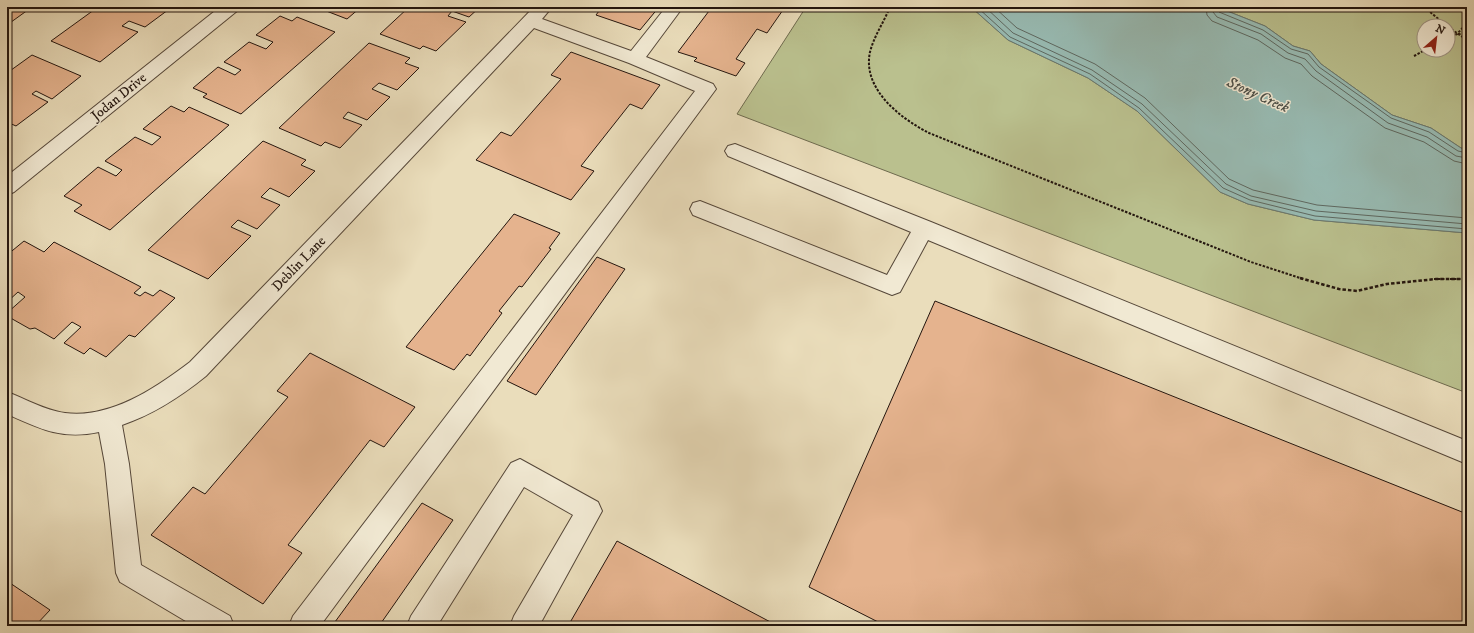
<svg xmlns="http://www.w3.org/2000/svg" width="1474" height="633" font-family="'IM FELL DW Pica',serif">
<style>
.green{fill:#bac08e;stroke:#6e6a4e;fill-rule:evenodd}
.water{fill:#98bbb3;stroke:#697971}
.lines{fill:none;stroke-linecap:round;stroke-linejoin:round}
.shore{stroke:#5e6860;stroke-width:1}
.building{fill:#e5b38e;stroke:#23150e}
.minor-casing{stroke:#554739;stroke-width:2}
.path-far1{stroke:#23150e;stroke-width:2;stroke-dasharray:2.5 1.5;stroke-linecap:butt}
.path{stroke:#23150e;stroke-width:2.5;stroke-dasharray:3.5 2;stroke-linecap:butt}
.minor{fill:#f1e9d3;fill-rule:evenodd}
.labels{text-anchor:middle;dominant-baseline:central;stroke-width:3;stroke-linejoin:round;paint-order:stroke}
.street-label{font-size:14px;fill:#23150e;stroke:#f1e9d3}
.water-label{font-size:15px;font-style:italic;fill:#4c4f48;stroke:#f1e9d3}
</style>
<rect width="100%" height="100%" fill="#eaddbb"/>
<filter id="stains"><feTurbulence type="fractalNoise" baseFrequency=".005" numOctaves="4"/><feColorMatrix values="0 0 0 0 .2 0 0 0 0 .09 0 0 0 0 .02 0 0 0 .5 -.17"/></filter>
<radialGradient id="worn" r=".72"><stop offset=".6" stop-color="#630" stop-opacity="0"/><stop offset="1" stop-color="#630" stop-opacity=".3"/></radialGradient>
<g class="green">
<polygon points="806,7 971,7 1008,40 1088,78 1137,111 1220,192 1248,204 1314,220 1467,233 1467,393 737,114"/>
<path d="M1217 7H1467V150L1461 148 1431 128 1392 115 1321 64 1310 51 1293 46 1265 26ZM1424 26H1448V50H1424Z"/>
</g>
<polygon class="water" points="971,7 1217,7 1265,26 1293,46 1310,51 1321,64 1392,115 1431,128 1461,148 1467,150 1467,233 1314,220 1248,204 1220,192 1137,111 1088,78 1008,40"/>
<g class="lines">
<g class="shore">
<polyline points="977,7 1010,37 1090,74 1139,108 1223,188 1250,200 1315,216 1467,229"/>
<polyline points="985,7 1013,33 1092,70 1142,104 1226,184 1251,196 1316,211 1467,224"/>
<polyline points="994,7 1017,28 1095,64 1145,98 1229,179 1253,190 1317,205 1467,218"/>
<polyline points="1206,7 1207,15 1212,21 1258,40 1285,58 1301,64 1312,76 1385,128 1424,142 1454,161 1467,164"/>
<polyline points="1212,7 1213,12 1217,17 1261,34 1288,53 1305,59 1316,71 1388,123 1427,137 1456,156 1467,158"/>
<polyline points="1217,7 1219,12 1263,30 1291,49 1308,54 1319,67 1391,118 1429,132 1458,151 1467,153"/>
</g>
</g>
<g class="building">
<polygon points="7,7 32,7 7,25"/>
<polygon points="98,7 172,7 145,27 129,21 122,26 138,32 100,62 51,41"/>
<polygon points="316,7 361,7 347,19"/>
<polygon points="409,7 480,7 469,17 452,11 448,16 466,22 436,51 423,46 420,49 380,34"/>
<polygon points="602,7 659,7 640,30 596,15"/>
<polygon points="712,7 785,7 767,33 757,29 736,59 745,63 736,76 694,61 697,58 678,52"/>
<polygon points="280,16 292,21 297,17 335,32 241,114 203,97 207,94 193,88 218,67 235,75 241,70 224,62 249,42 266,49 273,42 256,35"/>
<polygon points="369,43 410,58 405,63 419,68 397,90 379,83 372,89 390,97 367,120 348,112 343,118 362,125 340,148 325,142 321,146 279,128"/>
<polygon points="571,52 660,85 642,109 630,104 581,166 594,171 571,200 476,160 501,132 511,136 561,79 551,75"/>
<polygon points="32,55 81,76 52,99 36,91 32,94 48,102 16,126 7,122 7,73"/>
<polygon points="171,106 184,112 189,107 229,125 110,230 74,211 82,205 64,196 98,167 116,176 122,170 105,161 135,137 152,145 161,137 143,129"/>
<polygon points="263,141 306,160 301,165 315,171 289,197 270,188 261,197 280,205 257,229 238,220 231,227 251,236 208,279 148,250"/>
<polygon points="514,214 560,233 549,248 551,249 522,287 519,286 499,311 502,313 470,356 467,354 454,370 406,347"/>
<polygon points="24,241 44,252 54,242 141,287 134,293 140,296 145,292 153,296 160,290 175,298 135,337 129,335 106,357 90,348 84,354 64,343 81,327 72,322 54,339 35,328 30,329 7,316 7,313 25,297 18,292 7,302 7,255"/>
<polygon points="597,257 625,269 536,395 507,381"/>
<polygon points="935,301 1467,514 1467,626 886,626 809,587"/>
<polygon points="310,353 415,407 384,447 370,440 288,545 302,553 263,604 151,535 193,487 205,494 288,397 277,391"/>
<polygon points="422,503 453,520 379,626 332,626"/>
<polygon points="617,541 778,626 568,626"/>
<polygon points="7,581 50,610 35,626 7,626"/>
</g>
<g class="lines">
<defs>
<g id="minor">
<polygon points="220,7 239,7 237,11 14,192 7,195 7,176"/>
<path d="M534 7H552L542 19 631 51 666 7H683L646 57 713 84 716 89 320 626H289L293 616 695 91 629 63 534 28 206 376C180 397 154 414 122 425L129 464 141 565 230 616 234 626H194L120 582 116 573 105 464 99 432C62 440 40 429 7 414V392C26 399 44 410 65 413 110 419 156 388 190 362Z"/>
<polygon points="735,144 931,222 1467,441 1467,464 928,240 900,292 892,295 693,215 690,209 693,203 700,201 887,275 911,232 728,156 725,151 728,146"/>
<polygon points="520,459 598,502 602,511 539,626 510,626 514,616 573,515 524,487 437,626 407,626 411,616 511,463"/>
</g>
</defs>
<use href="#minor" class="minor-casing"/>
<g class="path-far1">
<path d="M890 7C884 22 874 36 870 52 862 89 900 118 929 133L1251 262 1303 279"/>
<polyline points="1424,7 1447,26"/>
<polyline points="1448,27 1467,40"/>
<polyline points="1458,34 1467,34"/>
<polyline points="1448,38 1457,34 1467,23"/>
<polyline points="1414,56 1425,50"/>
<polyline points="1434,279 1467,279"/>
</g>
<polyline class="path" points="1300,278 1339,289 1357,291 1387,284 1436,279 1467,279"/>
<use href="#minor" class="minor"/>
</g>
<g class="labels">
<g class="street-label">
<text transform="translate(119 97) rotate(-39)">Jodan Drive</text>
<text transform="translate(299 264) rotate(-46)">Deblin Lane</text>
</g>
<g class="water-label">
<text transform="translate(1258 95) rotate(24)">Stony Creek</text>
</g>
</g>
<rect width="1474" height="633" fill="none" stroke="#eaddbb" stroke-width="24"/>
<rect x="8" y="8" width="1458" height="617" fill="none" stroke="#23150e" stroke-width="2"/>
<rect x="12" y="12" width="1450" height="609" fill="none" stroke="#23150e"/>
<g transform="translate(1436 38) rotate(28)"><circle r="19" fill="#f1e9d3" stroke="#9f9484"/>
<path d="M0-3L7 15L0 10L-7 15Z" fill="#8f2418"/>
<text y="-6" font-size="11" font-weight="bold" text-anchor="middle" fill="#23150e">N</text>
</g>
<rect width="100%" height="100%" filter="url(#stains)"/>
<rect width="100%" height="100%" fill="url(#worn)"/>
</svg>
